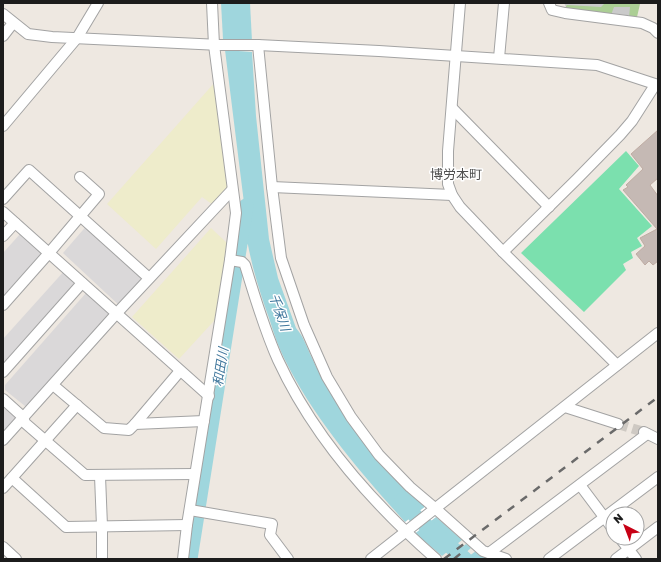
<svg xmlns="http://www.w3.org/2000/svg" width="661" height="562" font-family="'Golos Text','Noto Sans JP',sans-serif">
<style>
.residential{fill:#dad8d9}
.religious{fill:#cacaca}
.farmland{fill:#eeeccb}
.forest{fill:#abce94}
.pitch{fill:#7be0ae}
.water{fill:#9fd6dd}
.pier{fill:#fff}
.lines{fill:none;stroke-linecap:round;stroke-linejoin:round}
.river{stroke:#9fd6dd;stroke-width:15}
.building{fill:#c5b9b4;stroke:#bfaca3}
.minor-tunnel{stroke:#cec9c3;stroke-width:10;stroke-dasharray:10 5;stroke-linecap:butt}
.minor-casing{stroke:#a3a3a3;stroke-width:12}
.minor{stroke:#fff;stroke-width:10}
.rail{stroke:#6a6a6a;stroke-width:2.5;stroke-dasharray:8 8;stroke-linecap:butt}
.labels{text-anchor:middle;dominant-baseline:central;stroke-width:3;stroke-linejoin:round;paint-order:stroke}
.neighbourhood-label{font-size:13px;fill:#4f4f4f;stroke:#fff}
.water-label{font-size:13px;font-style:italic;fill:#41789d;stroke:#fff}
</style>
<rect width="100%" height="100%" fill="#eee8e1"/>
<g class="residential">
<polygon points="89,223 147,281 121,307 63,253"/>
<polygon points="21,233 50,252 3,310 3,253"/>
<polygon points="66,269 81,290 3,378 3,339"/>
<polygon points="86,293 94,293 114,313 30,410 5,390 5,385"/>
<polygon points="3,398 23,417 3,444"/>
</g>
<polygon class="religious" points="564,3 635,3 635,16 567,9"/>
<g class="farmland">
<polygon points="223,73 233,188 216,207 202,197 156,249 107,204"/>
<polygon points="211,228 227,243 238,230 224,310 179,359 132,317"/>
</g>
<polygon class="forest" points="605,3 658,3 640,4 637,17 629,18 630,7 614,7 611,15 567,11 565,8 567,5 601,7"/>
<polygon class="pitch" points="626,151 639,166 619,189 652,226 637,238 642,246 631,252 633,258 623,264 626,270 584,312 521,253"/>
<g class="water">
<polygon points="221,3 250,3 252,41 223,39"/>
<path d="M225 50 252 52 256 116 269 239 278 278 296 328C304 337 307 348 312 358 317 369 323 380 329 391 355 433 390 471 425 507L405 522C360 472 314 419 284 358 278 346 274 334 270 321 261 296 253 271 248 245L246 242 243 241V227L241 205 244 203Z"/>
<polygon points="436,517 462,540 442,556 415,533"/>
<polygon points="466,544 471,548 463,555 461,554 461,556 457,559 447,559 455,553 460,553 459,550"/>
<polygon points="476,551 488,559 465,559"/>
</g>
<polygon class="pier" points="426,506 437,516 413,535 403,524"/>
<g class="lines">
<g class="river">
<polyline points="402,500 417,518 465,559"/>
<polyline points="190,559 246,206"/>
</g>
</g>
<polygon class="building" points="658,130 658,178 650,185 658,196 658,261 653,265 649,261 645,265 636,254 645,246 640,238 657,229 623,190 628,187 626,185 643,169 631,154"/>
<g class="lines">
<polyline class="minor-tunnel" points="618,424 644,432"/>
<defs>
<g id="minor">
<polyline points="460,3 448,151 448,184 452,195 460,207 503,252 617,365"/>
<polyline points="549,3 552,10 565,13 642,23 653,28 658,33"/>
<polyline points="3,14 28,34 52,37 220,45 258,45 379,51 597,65 658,85"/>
<polyline points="3,36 13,23"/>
<polyline points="258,45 272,187 281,258 304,325 327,377 351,417 379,455 410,487 436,509 483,551 506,559"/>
<polyline points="499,58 504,3"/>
<polyline points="452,108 549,207"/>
<polyline points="3,126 77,38 98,3"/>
<polyline points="272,187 452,195"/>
<polyline points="3,199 29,170 149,278"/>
<polyline points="3,212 209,396"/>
<polyline points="3,236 15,223"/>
<polyline points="503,252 577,179 620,135 632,121 655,85"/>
<path d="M230 260 242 262 245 265C255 297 264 329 278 360 314 438 372 503 436 559"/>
<polyline points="3,305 49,253 99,194 80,177"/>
<polyline points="3,372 82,283"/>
<polyline points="53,385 104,428 129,430 135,424 204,421"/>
<polyline points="3,399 23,417 25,423 85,475 195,474"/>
<polyline points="565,407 618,424"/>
<polyline points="135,424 180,371"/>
<polyline points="644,432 658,439"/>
<polyline points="3,440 116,314 232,190"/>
<polyline points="100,476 102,526 102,559"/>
<polyline points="12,478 66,527 187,525"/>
<polyline points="580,485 613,529"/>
<polyline points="3,488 77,405"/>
<polyline points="190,510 272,524 270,535 288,559"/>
<polyline points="620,538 636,559"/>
<polyline points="3,547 16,559"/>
<polyline points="489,553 647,434"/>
<polyline points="183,559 187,525 230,260 236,213 214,45 212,3"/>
<polyline points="371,559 658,333"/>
<polyline points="549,559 658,477"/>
<polyline points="616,559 658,527"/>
</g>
</defs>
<use href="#minor" class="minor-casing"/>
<use href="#minor" class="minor"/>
<g class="rail">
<polyline points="444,559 658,397"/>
<polyline points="454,559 466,549"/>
</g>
</g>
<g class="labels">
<g class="neighbourhood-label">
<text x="456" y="174">博労本町</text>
</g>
<g class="water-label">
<text transform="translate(280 312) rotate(71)">千保川</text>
<text transform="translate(220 367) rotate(-81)">和田川</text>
</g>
</g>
<rect width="661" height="562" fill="none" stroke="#1c1c1c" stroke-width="8"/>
<g transform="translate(625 526) rotate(318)"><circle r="19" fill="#ffffff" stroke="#a4a4a4"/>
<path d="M0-3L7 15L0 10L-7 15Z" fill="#c70015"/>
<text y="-6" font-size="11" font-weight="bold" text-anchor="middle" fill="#1c1c1c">N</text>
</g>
</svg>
